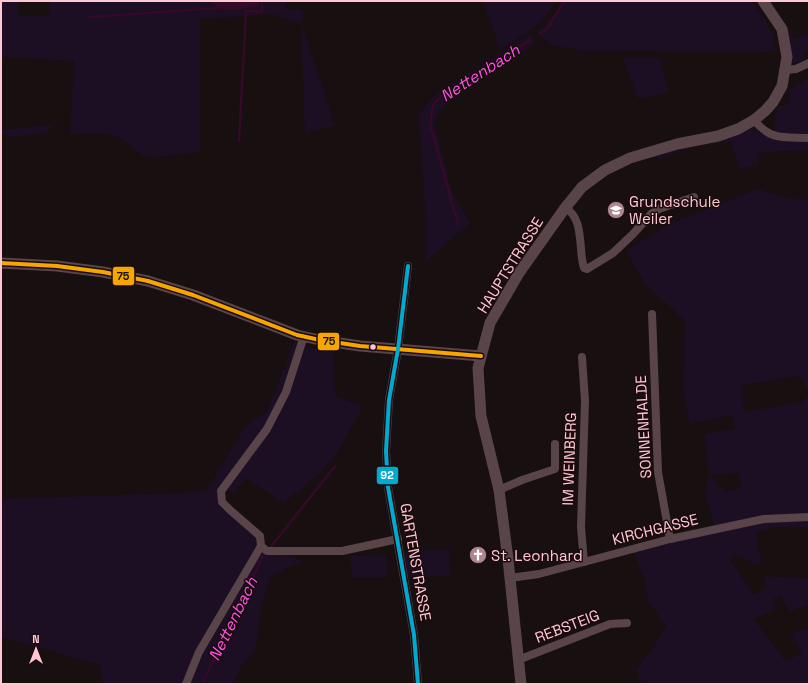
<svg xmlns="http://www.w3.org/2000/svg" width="810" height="685" font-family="'Space Grotesk',sans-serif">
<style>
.green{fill:#1d0f23;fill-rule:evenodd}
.water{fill:#340a26}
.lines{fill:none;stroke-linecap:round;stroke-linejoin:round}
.stream{stroke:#340a26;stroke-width:2.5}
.minor{stroke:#594449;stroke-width:8}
.tertiary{stroke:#594449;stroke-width:11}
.bus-1-casing{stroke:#1c0b0e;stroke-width:7}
.bus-2-casing{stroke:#1c0b0e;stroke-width:7}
.bus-1{stroke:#f7a600;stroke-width:4}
.bus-2{stroke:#00a9ce;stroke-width:4}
.bus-dot{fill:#fec7d2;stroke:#1c0b0e;stroke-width:1.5}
.labels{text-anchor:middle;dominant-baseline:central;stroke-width:3;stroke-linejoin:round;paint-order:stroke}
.poi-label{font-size:15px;fill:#fec7d2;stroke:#1c0b0e;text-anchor:start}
.street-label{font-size:15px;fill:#fec7d2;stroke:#1c0b0e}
.water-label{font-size:16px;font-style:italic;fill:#fc57e2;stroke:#1c0b0e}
.line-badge{stroke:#1c0b0e;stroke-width:1.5}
.badge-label{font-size:11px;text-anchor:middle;font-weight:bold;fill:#fff}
.pale-badge-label{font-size:11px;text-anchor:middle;font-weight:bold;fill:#111}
</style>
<rect width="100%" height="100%" fill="#180f11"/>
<g class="green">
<polygon points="1,1 18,1 17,15 48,16 50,1 210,1 215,7 259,5 258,1 286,1 285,8 304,11 301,23 329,107 334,126 305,134 301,23 271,14 200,19 200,152 156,157 142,155 119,137 103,133 70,134 74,61 1,57"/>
<polygon points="483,1 557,1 546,16 527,33 500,49"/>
<polygon points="563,1 574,1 576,3 577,1 750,1 765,20 773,35 775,52 585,51 556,46 542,38 537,32 537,31 545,26"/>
<polygon points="786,25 794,39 803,36 809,37 809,48 804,55 803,61 795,63 791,58"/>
<polygon points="531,34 536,42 526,50 471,82 439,111 434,122 452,192 470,223 426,261 425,205 419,114 435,95"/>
<polygon points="623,58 660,58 668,92 638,99"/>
<polygon points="809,77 809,133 775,133 775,109 781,105 789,104 790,90"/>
<polygon points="55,125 44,134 8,137 1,130"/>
<polygon points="747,129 755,130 778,140 809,139 809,150 759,152 758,165 740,169 730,141 683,149 658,160 657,155"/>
<path d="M758 189 785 198 809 200V390H806L803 379 797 376 742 385 744 412 803 402 809 394V527H777L757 533V548L762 561 755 565C746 559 740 553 729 558L754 595 765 588V576L809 579V604L790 612 781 596 774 597 775 610 754 619 786 662 802 652 791 634 809 627V684H641L636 669 654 647 666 626 648 601 645 581 632 549 715 529 705 493 709 475 705 434 735 429 733 415 689 424 684 389 685 321 644 282 626 251 669 224ZM739 473 742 488 725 492 709 475Z"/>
<polygon points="297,335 304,348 333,349 335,396 363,407 338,451 323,470 284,503 245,478 236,491 221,491 223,502 260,536 261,546 303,561 270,576 261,607 256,649 242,664 233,684 103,684 101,665 1,637 1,499 206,492 245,427 268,410"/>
<polygon points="449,549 450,576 404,577 401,552"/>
<polygon points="386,555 388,577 352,577 350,556"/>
</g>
<path class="water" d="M210 1H258L259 6C243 8 222 16 210 1Z"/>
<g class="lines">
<g class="stream">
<polyline points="90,17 218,8"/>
<polyline points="540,33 547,29 564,1"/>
<polyline points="239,141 246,11 262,12 262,1"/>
<polyline points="458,224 430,124 433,105 442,95 530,40"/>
<polyline points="270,548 335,466"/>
<polyline points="202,684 264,554"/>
</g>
<g class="minor">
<polyline points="786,70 796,69 809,63"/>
<path d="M754 120C771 141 784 137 809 138"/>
<path d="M565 208C585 218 578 251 584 268L587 269 613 253 633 234 651 214 659 209 694 197"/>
<polyline points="408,266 398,349 389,400 386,451 388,487 414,635 418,684"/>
<polyline points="652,314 658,472 670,539"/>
<polyline points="582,357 585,401 581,527 584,562"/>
<polyline points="499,490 522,480 555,469 555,444"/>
<polyline points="261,546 260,536 230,510 222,502 221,491 267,429 286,392 304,336"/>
<polyline points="510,578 539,574 670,539 764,519 809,517"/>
<polyline points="518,660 610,624 627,623"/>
<polyline points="186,684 199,652 261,546 267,551 342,551 398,539"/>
</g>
<g class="tertiary">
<polyline points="1,263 57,266 103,272 148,281 193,295 297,335 320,340 360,346 481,356"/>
<polyline points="521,684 508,559 499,490 481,416 478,368 490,323 519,273 565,208 582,187 605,170 630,158 677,144 718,136 738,129 754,120 765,111 773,102 782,86 787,57 782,29 763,1"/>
</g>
<defs>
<polyline id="bus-1" points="1,263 57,266 103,272 148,281 193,295 297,335 320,340 360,346 481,356"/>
<polyline id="bus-2" points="408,266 398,349 389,400 386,451 388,487 414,635 418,684"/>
</defs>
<use href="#bus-1" class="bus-1-casing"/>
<use href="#bus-2" class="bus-2-casing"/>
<use href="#bus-1" class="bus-1"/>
<use href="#bus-2" class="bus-2"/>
</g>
<defs>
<symbol id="school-disc" viewBox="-11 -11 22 22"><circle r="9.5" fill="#ae878e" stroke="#1c0b0e"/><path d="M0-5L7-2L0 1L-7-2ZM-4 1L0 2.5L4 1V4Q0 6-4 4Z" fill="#fff"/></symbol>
<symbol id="church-disc" viewBox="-11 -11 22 22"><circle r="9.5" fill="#ae878e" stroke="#1c0b0e"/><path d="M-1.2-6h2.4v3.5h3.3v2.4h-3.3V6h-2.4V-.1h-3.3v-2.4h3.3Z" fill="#fff"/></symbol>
</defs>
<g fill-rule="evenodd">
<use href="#school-disc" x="606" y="200" width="20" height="20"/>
<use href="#church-disc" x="468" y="545" width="20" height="20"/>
</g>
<circle class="bus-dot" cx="373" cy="347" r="3.5"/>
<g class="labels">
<g class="poi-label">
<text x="629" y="201">Grundschule<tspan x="629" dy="17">Weiler</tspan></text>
<text x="491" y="555">St. Leonhard</text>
</g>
<g class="street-label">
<text transform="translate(510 265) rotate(-58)">HAUPTSTRASSE</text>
<text transform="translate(643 427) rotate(-93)">SONNENHALDE</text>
<text transform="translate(569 459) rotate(-88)">IM WEINBERG</text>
<text transform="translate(655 529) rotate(-14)">KIRCHGASSE</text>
<text transform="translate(416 562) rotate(80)">GARTENSTRASSE</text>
<text transform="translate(567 626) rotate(-21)">REBSTEIG</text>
</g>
<g class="water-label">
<text transform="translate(480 73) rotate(-33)">Nettenbach</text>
<text transform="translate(233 619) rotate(-64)">Nettenbach</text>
</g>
</g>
<g class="line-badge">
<rect x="112" y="266" width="23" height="20" rx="4" fill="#f7a600"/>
<rect x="317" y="332" width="23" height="19" rx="4" fill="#f7a600"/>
<rect x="376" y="466" width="23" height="19" rx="4" fill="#00a9ce"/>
</g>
<g class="badge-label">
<text x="387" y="479">92</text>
</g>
<g class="pale-badge-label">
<text x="123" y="280">75</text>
<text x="329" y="345">75</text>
</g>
<rect width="810" height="685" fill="none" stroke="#fec7d2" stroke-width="4"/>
<g transform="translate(36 649)" stroke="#1c0b0e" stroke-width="3" paint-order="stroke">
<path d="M0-3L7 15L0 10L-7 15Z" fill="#fec7d2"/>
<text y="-6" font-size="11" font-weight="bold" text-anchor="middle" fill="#fec7d2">N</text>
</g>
</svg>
